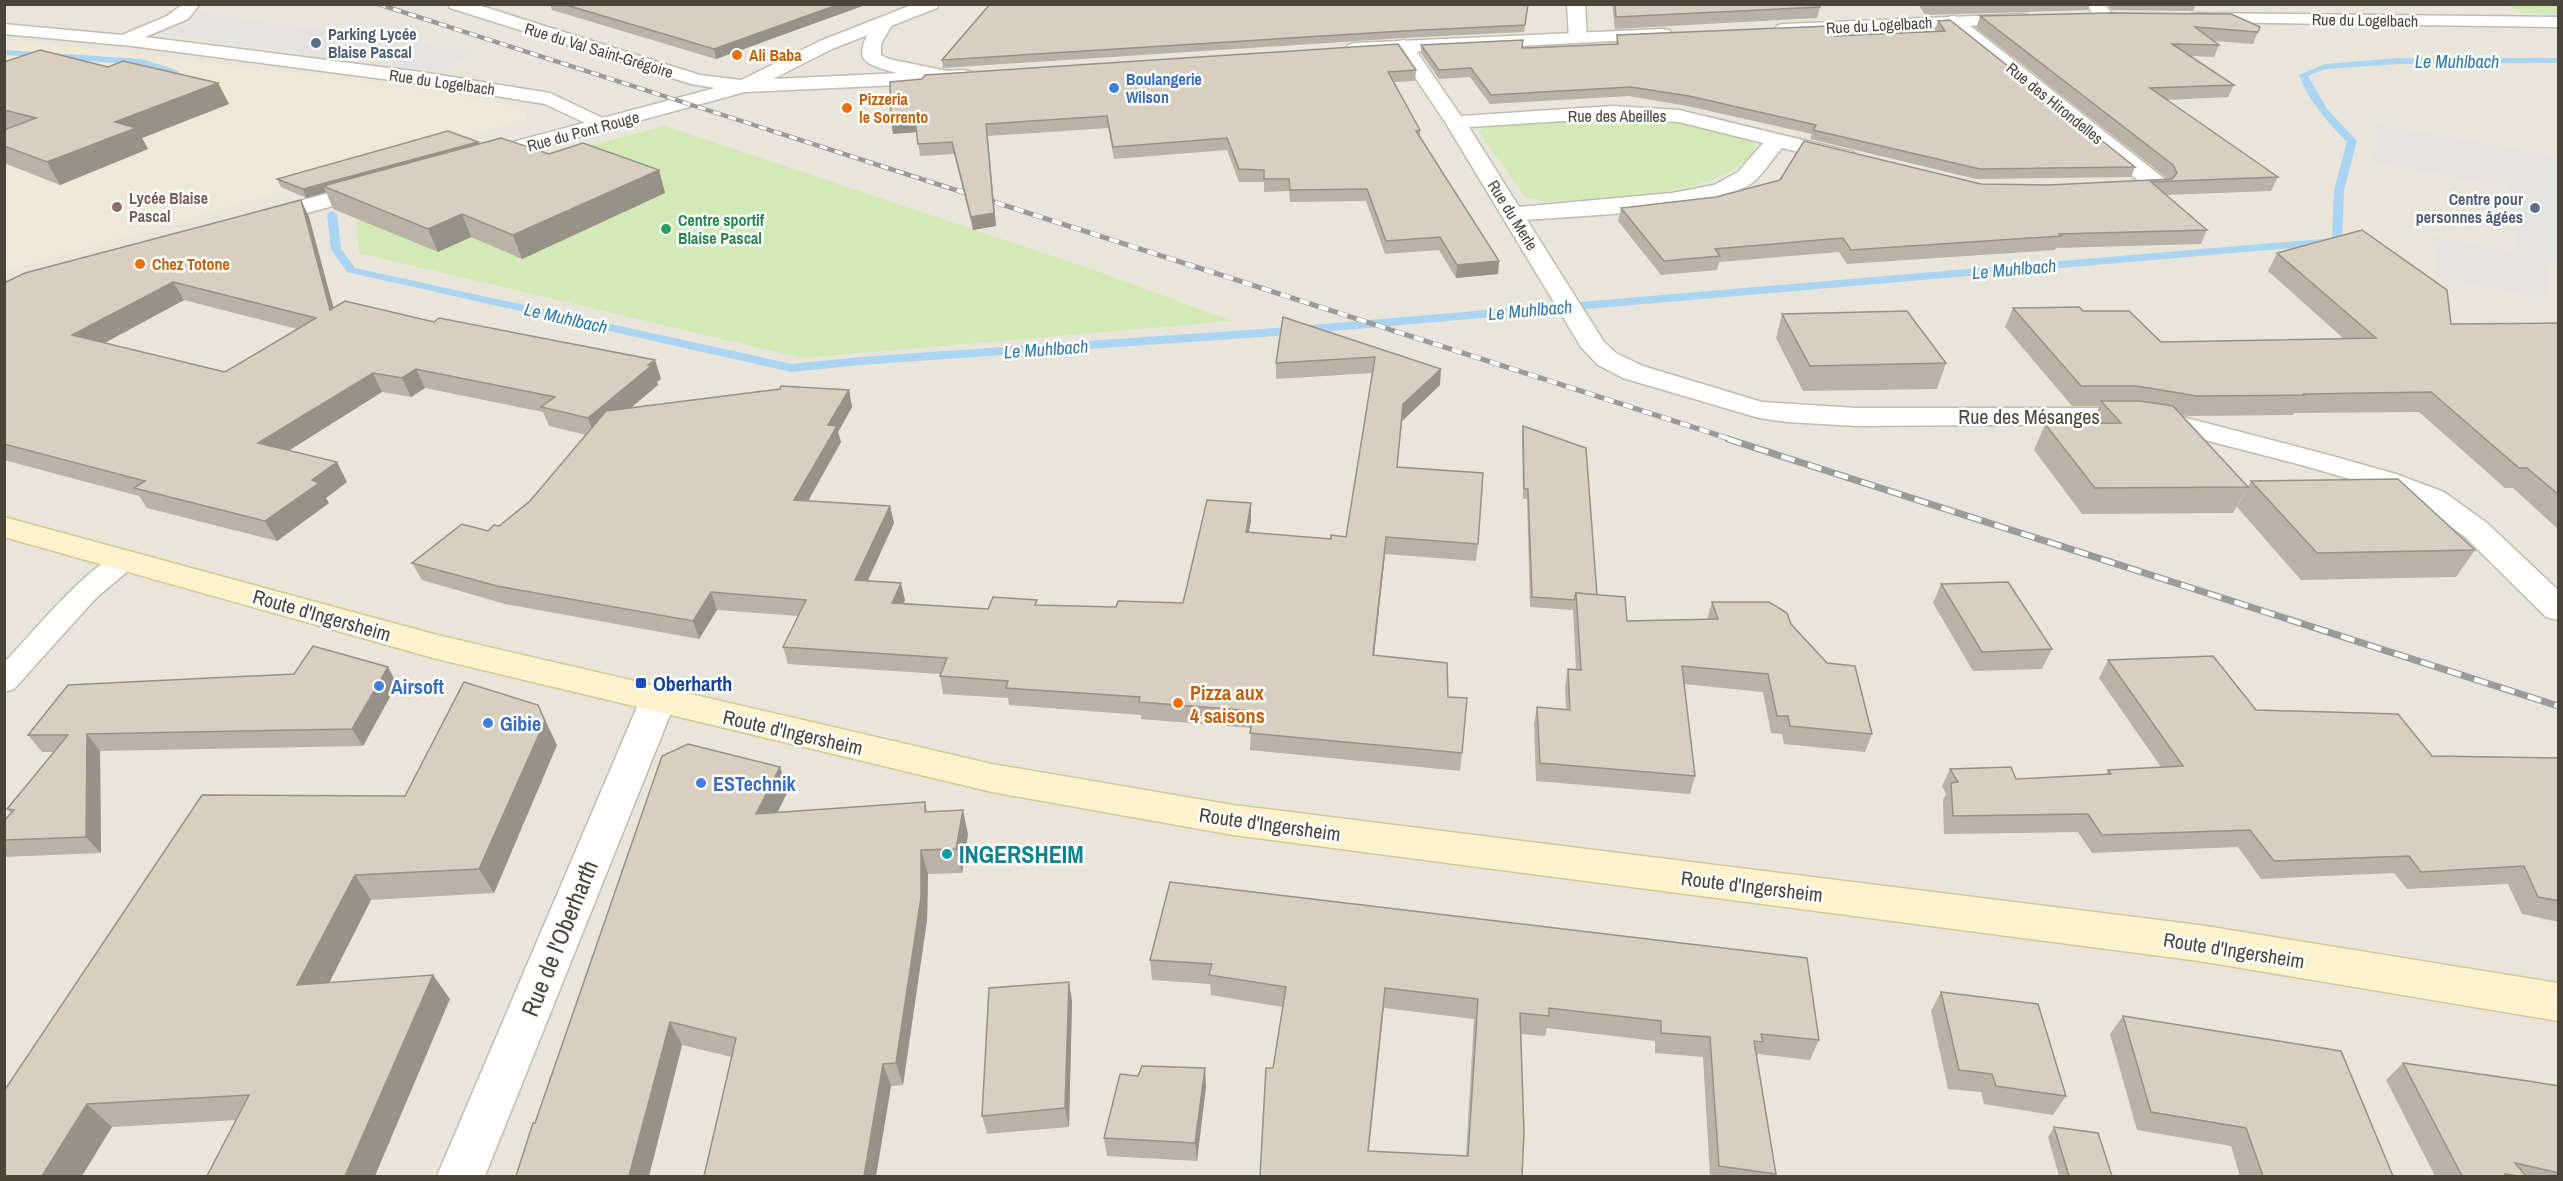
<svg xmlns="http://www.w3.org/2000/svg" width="2563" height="1181" font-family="'Archivo Narrow',sans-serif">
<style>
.residential{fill:#eae5da}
.education{fill:#efe8d6}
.green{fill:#d2eab5}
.parking{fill:#e5e3e0}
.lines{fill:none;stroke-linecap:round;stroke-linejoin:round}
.stream{fill:#a9d4f2;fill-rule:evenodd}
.service-casing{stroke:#c2bbae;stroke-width:3}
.minor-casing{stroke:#c2bbae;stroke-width:3}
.tertiary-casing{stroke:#c2bbae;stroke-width:3}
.secondary-casing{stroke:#d6c79b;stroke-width:3}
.service{fill:#fff;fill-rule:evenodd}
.minor{fill:#fff;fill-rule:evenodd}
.tertiary{fill:#fff;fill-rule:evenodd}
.secondary{fill:#fff3cd;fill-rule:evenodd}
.rail-far2-casing{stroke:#9a9a9a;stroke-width:4.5}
.rail-far1-casing{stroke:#9a9a9a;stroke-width:5}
.rail-casing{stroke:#9a9a9a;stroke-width:7}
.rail-far2{stroke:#fff;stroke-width:3;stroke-dasharray:8;stroke-linecap:butt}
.rail-far1{stroke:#fff;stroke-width:4;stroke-dasharray:10;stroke-linecap:butt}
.rail{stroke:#fff;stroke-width:4.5;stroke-dasharray:14;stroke-linecap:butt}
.wall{fill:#bab2a6;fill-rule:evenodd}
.shaded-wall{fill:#979187}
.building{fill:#d8cfc1;stroke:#979187;stroke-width:1.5;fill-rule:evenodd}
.service-dot{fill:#5c6f8a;stroke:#fff;stroke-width:2}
.food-dot{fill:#e8710a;stroke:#fff;stroke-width:2}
.shop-dot{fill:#3f7fe0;stroke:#fff;stroke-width:2}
.education-dot{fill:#8d6e63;stroke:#fff;stroke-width:2}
.leisure-dot{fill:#2e9e5b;stroke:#fff;stroke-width:2}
.transit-dot{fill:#1a4fb4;stroke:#fff;stroke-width:2}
.culture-dot{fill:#0f9aa8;stroke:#fff;stroke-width:2}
.labels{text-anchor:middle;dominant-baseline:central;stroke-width:5;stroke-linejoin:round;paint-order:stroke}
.far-street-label{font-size:16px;fill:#4b4439;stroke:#fff}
.far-service-label{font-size:16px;font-weight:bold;fill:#4e5e75;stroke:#fff;text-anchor:start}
.far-food-label{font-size:16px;font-weight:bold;fill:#c56008;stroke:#fff;text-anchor:start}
.far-shop-label{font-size:16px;font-weight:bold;fill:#366cbe;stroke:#fff;text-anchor:start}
.far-education-label{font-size:16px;font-weight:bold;fill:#785e54;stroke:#fff;text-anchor:start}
.far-leisure-label{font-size:16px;font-weight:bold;fill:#27864d;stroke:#fff;text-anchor:start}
.far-water-label{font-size:18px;font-style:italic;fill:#2e7ab2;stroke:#fff}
.street-label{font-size:20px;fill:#4b4439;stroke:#fff}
.transit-label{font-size:20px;font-weight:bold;fill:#164399;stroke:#fff;text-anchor:start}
.shop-label{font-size:20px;font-weight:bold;fill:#366cbe;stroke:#fff;text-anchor:start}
.food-label{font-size:20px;font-weight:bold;fill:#c56008;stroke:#fff;text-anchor:start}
.near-culture-label{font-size:24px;font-weight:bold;fill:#0d838f;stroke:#fff;text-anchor:start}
.near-street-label{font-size:24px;fill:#4b4439;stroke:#fff}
</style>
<rect width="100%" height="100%" fill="#f6f3ec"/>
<rect class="residential" x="5" y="5" width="2553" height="1171"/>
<polygon class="education" points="5,39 364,80 508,103 526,110 527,119 456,142 5,272"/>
<g class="green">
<polygon points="2507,5 2558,5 2558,14 2521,13"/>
<path d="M1608 118 1680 123 1749 140 1756 148C1726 199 1601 197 1547 202L1526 198 1480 133V129L1490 125Z"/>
<polygon points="665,126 1097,271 1232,321 802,358 359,253 355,206"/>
</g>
<g class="parking">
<polygon points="199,12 471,51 444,72 155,34"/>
<polygon points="2376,124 2558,156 2558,261 2547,259 2547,299 2440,278 2431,236 2517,252 2508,187 2373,162"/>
</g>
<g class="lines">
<g class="stream">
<polygon points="4,50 142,59 179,71 170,89 166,92 162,89 170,72 142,65 4,55"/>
<path d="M2399 58H2558V63L2399 64 2326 69 2308 76 2327 109 2357 141 2344 190 2342 241 2337 244 1275 336 860 365 792 372 347 272 331 249 327 214 332 211 337 214 341 249 355 268 792 364 860 357 1275 328 2332 238 2334 190 2347 142C2327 122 2309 101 2299 75L2325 64Z"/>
</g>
<defs>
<path id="service" d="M126 551 135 553 139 559 135 565 96 598 14 689 4 692V663C30 636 92 559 126 551Z"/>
<g id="minor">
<polygon points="183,4 200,4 188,19 145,37 421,72 550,93 611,122 614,126 611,130 604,132 545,104 421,84 132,46 4,34 4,24 122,35 167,16"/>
<polygon points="1567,4 1585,4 1587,38 1584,42 1572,42 1569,38"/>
<path d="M2086 4H2104L2115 17 2112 21C2099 24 2093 14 2086 4Z"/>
<polygon points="1953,16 1959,17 2166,180 2169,185 2166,190 2158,192 2150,190 1947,25 1944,21 1947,17"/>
<path d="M884 18 890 19 893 23 881 44V55L889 59 957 73 960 77 957 81 950 83C935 80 866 71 863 57 859 44 871 30 878 19Z"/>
<path d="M1403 40 1410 42 1461 116 1613 106 1679 110 1853 152 1856 157 1853 162 1845 163 1782 148C1773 158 1763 175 1752 183 1707 213 1584 215 1527 220L1604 342 1616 353 1643 366 1762 402 1856 408H2128L2179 416 2325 454 2396 474 2444 492 2487 523 2558 590V620L2546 617 2465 537 2422 506 2374 486 2305 466 2178 433 2128 424 1856 426 1788 422 1759 418 1623 378 1598 365 1581 347 1445 122 1394 46 1396 42ZM1613 118 1679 122 1763 143 1738 172 1714 185 1672 193 1519 207 1469 127Z"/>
<polygon points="658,687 671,691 676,700 485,1176 437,1176 640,700 645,691"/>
</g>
<g id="tertiary">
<polygon points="448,4 475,4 700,75 741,80 820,41 914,4 939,4 937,8 832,49 773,79 965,70 972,72 975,76 972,80 965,82 745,92 483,163 475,162 472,157 475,152 715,88 691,84 450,8"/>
<polygon points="2197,13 2558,17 2558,27 2191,22 2188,18 2191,14"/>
<polygon points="2023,14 2029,15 2032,19 2029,23 1784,34 1778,33 1775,29 1778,25 1784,24"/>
<polygon points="1663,29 1669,30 1672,34 1669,38 1355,55 1348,53 1346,49 1348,45 1355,43"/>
<polygon points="372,181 380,183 383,188 380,193 260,226 252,224 248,219 252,214"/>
</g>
<polygon id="secondary" points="4,517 437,635 992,764 1233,805 2199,925 2558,983 2558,1021 2199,961 1233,835 992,792 437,659 4,537"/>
</defs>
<use href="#service" class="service-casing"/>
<use href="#minor" class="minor-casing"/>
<use href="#tertiary" class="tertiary-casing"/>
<use href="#secondary" class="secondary-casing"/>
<use href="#service" class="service"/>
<use href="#minor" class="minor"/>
<use href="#tertiary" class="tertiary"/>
<use href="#secondary" class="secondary"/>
<defs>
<polyline id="rail-far2" points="378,4 962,192"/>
<polyline id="rail-far1" points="957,190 1733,440"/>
<polyline id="rail" points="1728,439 2558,706"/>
</defs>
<use href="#rail-far2" class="rail-far2-casing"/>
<use href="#rail-far1" class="rail-far1-casing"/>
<use href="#rail" class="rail-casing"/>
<use href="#rail-far2" class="rail-far2"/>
<use href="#rail-far1" class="rail-far1"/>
<use href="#rail" class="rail"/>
</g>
<g class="wall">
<polygon points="550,4 868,4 716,59 552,10"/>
<polygon points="1528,4 1524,32 1403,38 943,68 942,60"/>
<polygon points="1612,4 1818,4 1820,7 1817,18 1615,29"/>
<polygon points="1918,4 2090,4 2088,10 1925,15"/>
<polygon points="2107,4 2196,4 2193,11 2112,10"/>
<polygon points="2110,13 2258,32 2253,44 2214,41 2219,45 2214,57 2191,56 2234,85 2228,97 2166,100 2278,177 2271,191 2166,195 2207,230 2201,244 2056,248 2055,250 1847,264 1839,252 1719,262 1717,270 1661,275 1618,221 1621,208 1981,184 2048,185 2168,179 1976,28 1980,16"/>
<polygon points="1938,21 2135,167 2131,177 1976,179 1810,139 1812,134 1687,106 1629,96 1490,104 1470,77 1439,79 1421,53 1421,45 1522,48 1616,44 1617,35 1835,36 1937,31 1935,29"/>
<polygon points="4,62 108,67 218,83 229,104 142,138 148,149 60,185 4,163 4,130 7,129 4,128"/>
<polygon points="1416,70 1415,81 1394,82 1420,130 1420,136 1499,261 1498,274 1456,278 1439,250 1385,254 1366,201 1290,202 1289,191 1264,192 1264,182 1239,182 1227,150 1114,159 1108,128 988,136 996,226 973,230 954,154 920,156 917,132 893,134 890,82"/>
<polygon points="478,142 479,144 659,170 665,193 522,259 471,237 438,252 333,209 326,192 306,198 281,187 277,179"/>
<path d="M301 200 309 217 333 308 434 322 655 360 661 379 657 382 658 385 631 408 849 390 852 407 838 432 841 442 808 501 890 506 894 523 868 581 905 600 903 603 988 609 1037 605 1116 607 1183 603 1251 503V520L1249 532 1331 539 1346 537 1372 373 1276 379V363L1283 317 1440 385 1402 421 1397 467 1478 544 1476 561 1385 554 1374 655 1448 697 1462 753 1460 771 1250 750 1251 728 1141 719V715L1009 705 1008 698 943 694 940 676V674L788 664 783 647 798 616 717 610 699 639 505 604 422 580 412 563 499 526 530 501 586 435 549 426 543 412 425 388 411 397 382 392 288 451 347 482 326 498 329 503 277 541 147 508 139 496 4 460V283ZM184 300 297 329 225 372 104 343Z"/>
<polygon points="2277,253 2451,324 2559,323 2559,530 2513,488 2505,488 2419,412 2294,413 2293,415 2187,416 2181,415 2248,487 2233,513 2082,514 2034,450 2045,424 2091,424 2099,406 2072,406 2005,327 2013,308 2083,311 2161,342 2344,339 2268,271"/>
<polygon points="1782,314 1946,363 1937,389 1803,391 1776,338"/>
<polygon points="1523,426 1597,595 1627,621 1707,619 1712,602 1791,624 1872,734 1865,752 1784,744 1782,734 1771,733 1763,692 1684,684 1695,776 1690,794 1536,781 1534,724 1537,707 1566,709 1565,687 1568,669 1576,670 1573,610 1530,607 1527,499 1523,499 1522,436"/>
<polygon points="2251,481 2475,550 2456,577 2301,580 2237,507"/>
<polygon points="1941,584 2052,649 2042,669 1973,671 1933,603"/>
<polygon points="2108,660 2256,710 2432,756 2559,758 2559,922 2522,914 2508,884 2407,889 2394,873 2261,879 2238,847 2092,853 2078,832 1944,834 1943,800 1946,794 1942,786 1950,769 2016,779 2106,775 2108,770 2161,767 2099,678"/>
<polygon points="397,684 363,746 100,751 101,853 4,857 4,821 11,813 7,809 54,752 42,752 28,735"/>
<polygon points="557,745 494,893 371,900 329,982 450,999 237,1120 112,1127 4,1176 405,796"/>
<polygon points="780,767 788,791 777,812 925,802 927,812 968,834 962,873 928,874 927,920 903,1085 891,1086 876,1176 704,1176 732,1057 682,1045 649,1176 516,1176"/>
<path d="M1170 882 1819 1040 1810 1060 1758 1054 1757 1057 1776 1174 1775 1176H1710L1703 1057 1655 1053V1041L1547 1028 1545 1036 1521 1034 1522 1176H1260L1273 1068 1283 1007 1211 995 1210 984 1152 980 1150 960ZM1384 1008 1474 1019 1466 1156 1369 1151Z"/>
<polygon points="1941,992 2066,1096 2053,1115 1984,1104 1981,1092 1948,1089 1931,1011"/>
<polygon points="1072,1001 1069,1127 987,1134 982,1116"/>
<polygon points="2123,1016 2393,1176 2240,1176 2231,1146 2137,1130 2110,1034"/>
<polygon points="2403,1063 2559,1086 2559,1176 2435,1176 2386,1080"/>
<polygon points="1206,1086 1197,1161 1107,1156 1104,1138"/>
<polygon points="2054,1127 2112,1176 2059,1176 2048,1137"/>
</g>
<g class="shaded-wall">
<polygon points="840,4 868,4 716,59 714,49"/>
<polygon points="218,83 229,104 142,138 148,149 60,185 47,162 115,122"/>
<polygon points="915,120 917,132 893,134 891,122"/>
<polygon points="986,124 996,226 973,230 971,217"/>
<polygon points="478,142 481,150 323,186 326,192 306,198 303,189"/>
<polygon points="659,170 665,193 522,259 513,235"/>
<polygon points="301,200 309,217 339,328 330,310"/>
<polygon points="462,214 471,237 438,252 428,229"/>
<polygon points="1499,261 1498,274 1456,278 1457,265"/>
<polygon points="173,282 184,300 84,354 72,335"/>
<polygon points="655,360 661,379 657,382 658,385 595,437 588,418"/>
<polygon points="416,369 425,388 411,397 402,378"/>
<polygon points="1441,369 1440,385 1402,421 1395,484 1403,404"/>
<polygon points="373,373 382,392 269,463 258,443"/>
<polygon points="849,390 852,407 838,432 841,442 799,517 794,500 828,425"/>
<polygon points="337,462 347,482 326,498 329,503 277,541 265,521 312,480"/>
<polygon points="1251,503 1251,520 1246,549 1246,532"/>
<polygon points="890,506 894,523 860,597 855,580"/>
<polygon points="1386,537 1385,554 1372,673 1373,655"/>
<polygon points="901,583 905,600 896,620 892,603"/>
<polygon points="711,592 717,610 699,639 693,621"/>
<polygon points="388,667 397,684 363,746 352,729"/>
<polygon points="538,705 557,745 494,893 479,869"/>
<polygon points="87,734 100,751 101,853 86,837"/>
<polygon points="780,767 788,791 765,838 756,814"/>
<polygon points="963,810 968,834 962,873 956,849"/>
<polygon points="921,850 928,874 927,920 903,1085 896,1063"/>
<polygon points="355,875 371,900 316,1009 297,985"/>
<polygon points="433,975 450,999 375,1176 345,1176"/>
<polygon points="1069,982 1072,1001 1069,1127 1065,1108"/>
<polygon points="670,1022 682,1045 649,1176 629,1176"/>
<polygon points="883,1064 891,1086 876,1176 864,1176"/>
<polygon points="1205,1068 1206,1086 1197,1161 1195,1143"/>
<polygon points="87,1104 112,1127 82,1176 42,1176"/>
</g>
<g class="building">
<polygon points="563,4 840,4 714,49"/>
<polygon points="990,4 1528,4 1525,25 1403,31 942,60"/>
<polygon points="1615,4 1818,4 1820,7 1616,17"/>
<polygon points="2110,13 2231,14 2260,27 2258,32 2195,27 2219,45 2172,44 2234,85 2150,88 2278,177 2151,182 2207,230 2059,234 2061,236 1851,250 1843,238 1715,249 1720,256 1664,261 1621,208 1716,197 1780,180 1804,141 1981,184 2048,185 2172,179 2177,173 2173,165 1980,16"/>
<polygon points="1950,20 2135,167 1980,169 1813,130 1816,125 1689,96 1631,87 1491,95 1471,68 1439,70 1421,45 1523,40 1522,48 1618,44 1617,35 1829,26 1835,36 1945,31 1938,21"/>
<polygon points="1398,44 1416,70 1388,72 1420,130 1416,131 1499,261 1457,265 1440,237 1386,241 1367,189 1290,190 1289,179 1264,179 1264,170 1239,169 1227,138 1113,147 1107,116 986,124 994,213 971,217 952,142 918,144 915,120 891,122 890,82 922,79 925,75"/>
<polygon points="40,50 108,67 123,61 218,83 115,122 136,128 47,162 4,146 4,130 36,118 4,110 4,62"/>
<polygon points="448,131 478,142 303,189 277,179"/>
<polygon points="501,138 549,154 583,143 659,170 513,235 462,214 428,229 323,186"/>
<path d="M301 200 330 310 345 301 434 322 439 318 655 360 648 365 651 366 588 418 541 407 555 397 416 369 402 378 373 373 258 443 337 462 312 480 319 483 265 521 134 488 145 481 4 444V283L25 273ZM173 282 316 318 225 372 72 335Z"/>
<polygon points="2362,230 2447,290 2451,324 2559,323 2559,495 2527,468 2519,468 2431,392 2303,394 2305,395 2197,396 2137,386 2081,386 2013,308 2079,307 2083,311 2129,311 2161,342 2376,338 2277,253"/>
<polygon points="1907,311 1946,363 1810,366 1782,314"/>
<polygon points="1283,317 1441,369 1403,404 1397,467 1483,473 1478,544 1386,537 1373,655 1447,663 1448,697 1467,698 1462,753 1250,733 1254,711 1139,702 1140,697 1006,688 1008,681 940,676 947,658 783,647 806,600 711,592 693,621 497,586 412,563 462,524 488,531 494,525 499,526 530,501 606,411 780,389 781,386 849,390 828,425 837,426 794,500 890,506 855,580 901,583 892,603 988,609 993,597 1037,600 1035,605 1116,607 1118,601 1183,603 1207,500 1251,503 1246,532 1331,539 1331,535 1346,537 1375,357 1276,363"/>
<polygon points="2101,401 2140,401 2173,406 2248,487 2095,488 2045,424 2121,423"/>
<polygon points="1523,426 1586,448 1597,595 1576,593 1574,600 1532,597 1528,489 1524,489"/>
<polygon points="2398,479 2475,550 2317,553 2251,481"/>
<polygon points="2008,582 2052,649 1982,652 1941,584"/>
<polygon points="1576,593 1625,597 1627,621 1718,619 1712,602 1769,602 1787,613 1791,624 1827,663 1855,666 1872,734 1790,726 1788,716 1777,716 1768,674 1682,666 1695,776 1540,763 1537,707 1570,710 1568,669 1581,670"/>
<polygon points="313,646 388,667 352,729 87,734 86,837 4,840 4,821 14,810 7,809 68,735 28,735 68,685 294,674"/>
<polygon points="2213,656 2256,710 2398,714 2432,756 2559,758 2559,901 2538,897 2524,866 2421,872 2409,856 2274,861 2250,830 2102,835 2088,814 1953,816 1951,783 1958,782 1950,769 2011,767 2016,779 2111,774 2108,770 2183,766 2108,660"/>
<polygon points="464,682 538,705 545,721 479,869 355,875 297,985 433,975 345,1176 207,1176 249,1095 87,1104 42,1176 4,1176 4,1091 202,795 405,796"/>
<polygon points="688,744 780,767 756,814 925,802 925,812 963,810 956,849 921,850 921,897 896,1063 883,1064 864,1176 704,1176 736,1038 670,1022 629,1176 516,1176 533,1123 535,1123 662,756"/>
<path d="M1170 882 1807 958 1819 1040 1761 1034 1763 1042 1754 1041 1776 1174 1719 1166 1710 1037 1661 1033V1021L1549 1008V1016L1520 1013 1524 1132 1522 1176H1260L1266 1068H1273L1286 987 1209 975 1212 964 1150 960ZM1385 988 1478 999 1468 1156 1368 1151Z"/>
<polygon points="1069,982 1065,1108 982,1116 989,988"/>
<polygon points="1941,992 2038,1004 2066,1096 1996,1086 1992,1074 1959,1070"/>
<polygon points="2123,1016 2341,1051 2393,1176 2263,1176 2246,1128 2151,1112"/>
<polygon points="2403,1063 2528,1081 2559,1086 2559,1173 2515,1163 2526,1176 2519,1176 2505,1174 2506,1176 2462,1176"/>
<polygon points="1142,1066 1205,1068 1195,1143 1104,1138 1120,1074 1138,1076"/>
<polygon points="2054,1127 2098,1133 2112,1176 2069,1176"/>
</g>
<g class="service-dot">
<circle cx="316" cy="43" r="6"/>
<circle cx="2535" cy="208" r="6"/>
</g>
<g class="food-dot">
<circle cx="737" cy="55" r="6"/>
<circle cx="847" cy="108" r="6"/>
<circle cx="140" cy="264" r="6"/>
<circle cx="1178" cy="703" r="6"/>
</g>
<g class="shop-dot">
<circle cx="1114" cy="88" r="6"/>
<circle cx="379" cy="686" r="6"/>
<circle cx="488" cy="723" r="6"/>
<circle cx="701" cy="783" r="6"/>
</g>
<circle class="education-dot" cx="117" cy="207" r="6"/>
<circle class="leisure-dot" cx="666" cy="229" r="6"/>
<rect class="transit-dot" x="635" y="677" width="12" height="12" rx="3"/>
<circle class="culture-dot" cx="947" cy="854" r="6"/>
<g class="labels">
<g class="far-street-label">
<text transform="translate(2365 20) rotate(1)">Rue du Logelbach</text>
<text transform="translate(1879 25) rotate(-3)">Rue du Logelbach</text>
<text transform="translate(599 50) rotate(17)">Rue du Val Saint-Grégoire</text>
<text transform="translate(442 82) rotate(8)">Rue du Logelbach</text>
<text transform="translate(2055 103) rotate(39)">Rue des Hirondelles</text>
<text x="1617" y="116">Rue des Abeilles</text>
<text transform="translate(583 131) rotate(-15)">Rue du Pont Rouge</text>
<text transform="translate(1513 215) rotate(58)">Rue du Merle</text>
</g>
<g class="far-service-label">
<text x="328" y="34">Parking Lycée<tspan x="328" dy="18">Blaise Pascal</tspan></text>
<text x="2523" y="199" text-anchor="end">Centre pour<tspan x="2523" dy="18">personnes âgées</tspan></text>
</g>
<g class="far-food-label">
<text x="749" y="55">Ali Baba</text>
<text x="859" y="99">Pizzeria<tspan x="859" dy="18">le Sorrento</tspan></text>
<text x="152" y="264">Chez Totone</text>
</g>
<g class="far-shop-label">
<text x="1126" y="79">Boulangerie<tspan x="1126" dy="18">Wilson</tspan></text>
</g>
<g class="far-education-label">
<text x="129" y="198">Lycée Blaise<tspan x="129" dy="18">Pascal</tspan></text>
</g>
<g class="far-leisure-label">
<text x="678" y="220">Centre sportif<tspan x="678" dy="18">Blaise Pascal</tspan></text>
</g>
<g class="far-water-label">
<text x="2457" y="61">Le Muhlbach</text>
<text transform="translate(2014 269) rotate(-5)">Le Muhlbach</text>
<text transform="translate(1530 310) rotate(-5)">Le Muhlbach</text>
<text transform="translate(566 318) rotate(13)">Le Muhlbach</text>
<text transform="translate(1046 349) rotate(-4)">Le Muhlbach</text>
</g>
<g class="street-label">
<text x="2029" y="416">Rue des Mésanges</text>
<text transform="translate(322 615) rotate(16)">Route d'Ingersheim</text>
<text transform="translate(793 732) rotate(13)">Route d'Ingersheim</text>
<text transform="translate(1270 824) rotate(8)">Route d'Ingersheim</text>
<text transform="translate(1752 886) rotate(7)">Route d'Ingersheim</text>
<text transform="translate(2234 950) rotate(9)">Route d'Ingersheim</text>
</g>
<g class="transit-label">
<text x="653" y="683">Oberharth</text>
</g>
<g class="shop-label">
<text x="391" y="686">Airsoft</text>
<text x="500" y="723">Gibie</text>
<text x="713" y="783">ESTechnik</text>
</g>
<g class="food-label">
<text x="1190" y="692">Pizza aux<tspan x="1190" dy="23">4 saisons</tspan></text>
</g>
<g class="near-culture-label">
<text x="959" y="854">INGERSHEIM</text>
</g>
<g class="near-street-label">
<text transform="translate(559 938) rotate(-68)">Rue de l'Oberharth</text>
</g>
</g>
<rect width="2563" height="1181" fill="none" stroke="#4b4439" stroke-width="12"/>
</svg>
